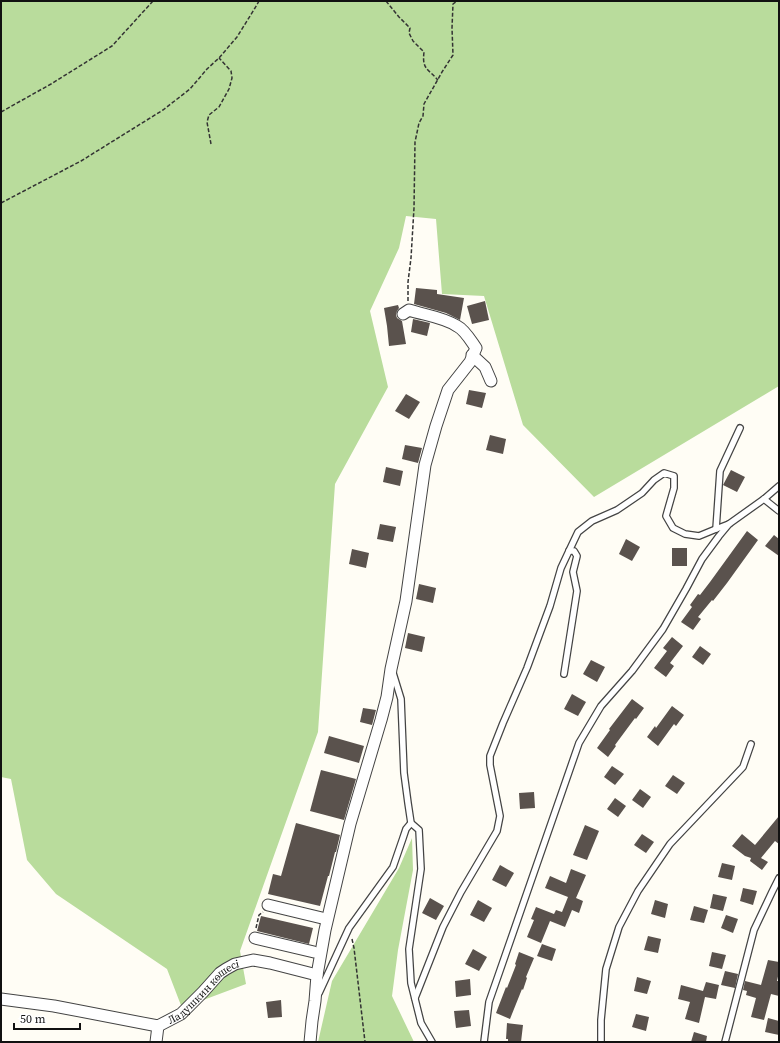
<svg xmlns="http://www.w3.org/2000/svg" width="780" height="1043" font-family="'Source Serif 4',serif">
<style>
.forest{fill:#b9dc9c}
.building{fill:#5a524d}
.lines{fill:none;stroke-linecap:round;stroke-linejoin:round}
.service-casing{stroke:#444;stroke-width:8}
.minor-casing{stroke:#444;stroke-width:13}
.path{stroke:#333;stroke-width:1.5;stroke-dasharray:4 2;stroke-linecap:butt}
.service{stroke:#fff;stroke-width:5.5}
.minor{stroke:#fff;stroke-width:11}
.labels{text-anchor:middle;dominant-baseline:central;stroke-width:4;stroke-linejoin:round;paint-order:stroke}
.street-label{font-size:11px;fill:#111;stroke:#fff}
</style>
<rect width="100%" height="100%" fill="#fffdf5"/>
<g class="forest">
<polygon points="1,1 779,1 779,386 594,497 523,425 484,296 442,294 436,219 406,216 399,248 370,311 388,387 335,484 318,732 240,951 246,984 182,1008 167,969 56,894 27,860 11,779 1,777"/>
<polygon points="412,838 413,870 398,950 392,996 414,1042 318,1042 332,981 399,868"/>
</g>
<g class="building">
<polygon points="416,288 437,290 437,294 464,298 460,320 446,313 414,304"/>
<polygon points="485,301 489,320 472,324 467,306"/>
<polygon points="398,305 399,308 397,311 396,315 397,318 402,321 406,344 389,346 387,326 384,308"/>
<polygon points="413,319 430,323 427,336 411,332"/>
<polygon points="469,390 486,393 482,408 466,404"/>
<polygon points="406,394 420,402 409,419 395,411"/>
<polygon points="490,435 506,439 503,454 486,450"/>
<polygon points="405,445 422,448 418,463 402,459"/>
<polygon points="386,467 403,471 400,486 383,482"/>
<polygon points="731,470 745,477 737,492 723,485"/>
<polygon points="380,524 396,527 393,542 377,539"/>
<polygon points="747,531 758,540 727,583 713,601 712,600 698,617 701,619 693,630 681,622 692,607 690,605 698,594 700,595 710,582"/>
<polygon points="774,535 779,539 779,556 765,546"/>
<polygon points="626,539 640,547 632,561 619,554"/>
<rect x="672" y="548" width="15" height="18"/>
<polygon points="352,549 369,553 366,568 349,564"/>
<polygon points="419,584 436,588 433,603 416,599"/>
<polygon points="408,633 425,637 422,652 405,648"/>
<polygon points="672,637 683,646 670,663 674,666 666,677 654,668 667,651 663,648"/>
<polygon points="700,646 711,654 703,665 692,657"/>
<polygon points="591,660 605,667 597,682 583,674"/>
<polygon points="572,694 586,702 578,716 564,709"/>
<polygon points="632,699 644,708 636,719 635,718 615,745 616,746 608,757 597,748 610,730 609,729"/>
<polygon points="672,706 684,715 676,726 674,724 658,746 647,737 655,726 656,728"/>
<polygon points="363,708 376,710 372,725 360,722"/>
<polygon points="329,736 364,746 359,763 324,753"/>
<polygon points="612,766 624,774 615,785 604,777"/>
<polygon points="321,770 356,779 344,820 310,811"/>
<polygon points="673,775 685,783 677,794 665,786"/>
<polygon points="640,789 651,797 643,808 632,800"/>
<polygon points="534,792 535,808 520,809 519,793"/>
<polygon points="615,798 626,806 618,817 607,809"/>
<polygon points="779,816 779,844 775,841 761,858 768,862 762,870 750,861 751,858 745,856 732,846 742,834 755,845"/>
<polygon points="296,823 340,835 336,852 335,852 329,876 328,876 320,906 268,894 273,874 281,876"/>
<polygon points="585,825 599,831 587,860 573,855"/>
<polygon points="642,834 654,842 646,853 634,845"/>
<polygon points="722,863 735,866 732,880 718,877"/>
<polygon points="500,865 514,873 506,887 492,880"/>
<polygon points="571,869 586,875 576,898 583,901 579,913 572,910 565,927 550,921 541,943 527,937 534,920 531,919 536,907 554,914 556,910 562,912 568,897 545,888 550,876 566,883"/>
<polygon points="743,888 757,891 753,905 740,901"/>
<polygon points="713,894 727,897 723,911 710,908"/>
<polygon points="430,898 444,906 436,920 422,913"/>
<polygon points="478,900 492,908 484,922 470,915"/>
<polygon points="655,900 668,904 665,918 651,914"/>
<polygon points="694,906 708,910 704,923 690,920"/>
<polygon points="726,915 738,919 733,933 721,928"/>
<polygon points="261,916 313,928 309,944 257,931"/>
<polygon points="648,936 661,939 658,953 644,950"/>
<polygon points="542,944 556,949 552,961 537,956"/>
<polygon points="473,949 487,957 479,971 465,964"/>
<polygon points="519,952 534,958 526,977 527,978 523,990 522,989 510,1019 496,1013 506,987 507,988 516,965 515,964"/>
<polygon points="712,952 726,955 722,969 709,966"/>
<polygon points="768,960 779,962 779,972 777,981 779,981 779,996 771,994 764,1020 751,1017 756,998 746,995 747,991 743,990 745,981 761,985"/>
<polygon points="725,971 738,974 735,988 721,985"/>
<polygon points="637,977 651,981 647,994 634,991"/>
<polygon points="470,979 471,995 456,997 455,981"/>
<polygon points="706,982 719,985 716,999 705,997 699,1023 685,1019 690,1002 678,999 681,985 703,991"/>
<polygon points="281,1000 282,1017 268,1018 266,1002"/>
<polygon points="469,1010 471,1026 456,1028 454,1011"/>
<polygon points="636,1014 649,1017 646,1031 632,1027"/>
<polygon points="768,1018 779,1021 779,1035 765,1032"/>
<polygon points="507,1023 523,1025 521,1042 508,1042 508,1039 506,1039"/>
<polygon points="694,1032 707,1036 706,1042 691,1042"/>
</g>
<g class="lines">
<defs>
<g id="service">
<polyline points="764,499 779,511"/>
<polyline points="716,529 720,471 740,428"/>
<polyline points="393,673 401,699 404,773 408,803 411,823 419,830 421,869 409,949 411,983 421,1023 432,1042"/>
<polyline points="564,674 577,591 573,572 577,556 574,551 569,551"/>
<polyline points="319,993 349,928 393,867 403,838 406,829 411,823"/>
<polyline points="415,998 443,927 461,892 497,831 500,816 490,765 490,756 503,723 527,668 550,606 561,568 569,551 578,532 592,521 617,510 642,493 654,480 664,473 674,476 674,488 666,516 673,528 685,534 699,536 716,529 729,524"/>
<polyline points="484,1042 489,1002 579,743 601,706 632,671 663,629 686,589 702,559 719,536 729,524 764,499 779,486"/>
<polyline points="601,1042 601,1020 606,969 619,927 638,891 670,844 743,767 751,744"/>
<polyline points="725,1042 754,930 772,892 779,878"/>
</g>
<g id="minor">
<polyline points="472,355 485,367 491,381"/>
<polyline points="268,905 322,918"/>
<polyline points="255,938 314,952"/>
<path d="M317 975 325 930 350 824 381 720 387 697 391 669 406 601 425 465 436 426 448 390 470 362 476 348C471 341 465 330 457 326 443 317 424 315 409 310L403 314"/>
<path id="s1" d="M1 999 54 1006 158 1026 181 1014 203 992 220 973 226 969 235 964 253 960 270 963 317 975 315 1001 312 1021 310 1042"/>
<polyline points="156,1042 158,1026"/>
</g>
</defs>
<use href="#service" class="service-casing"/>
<use href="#minor" class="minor-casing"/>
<g class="path">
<path d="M386 1 399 17 410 28 409 33 413 41 424 52C422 69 427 68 438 80"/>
<polyline points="1,112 51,84 112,46 153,1"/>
<polyline points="211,144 207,122 209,115 219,107 229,89 232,78 231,71 219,58"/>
<polyline points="1,203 81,161 163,110 190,89 207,69 219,58 237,37 255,8 259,1"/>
<polyline points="408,301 408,282 411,258 414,208 415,142 419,123 423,116 424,104 442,72 453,55 452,28 453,4 457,1"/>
<polyline points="256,928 259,915 263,912"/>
<polyline points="352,939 354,948 365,1042"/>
</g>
<use href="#service" class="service"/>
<use href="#minor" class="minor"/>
</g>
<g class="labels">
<g class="street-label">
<text stroke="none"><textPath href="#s1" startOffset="217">Ладушкин көшесі</textPath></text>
</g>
</g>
<rect width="780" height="1043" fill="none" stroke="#111111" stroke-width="4"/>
<path d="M14 1023v6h66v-6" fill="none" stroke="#111111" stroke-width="2"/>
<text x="20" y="1023" font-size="12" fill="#111111" stroke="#ffffff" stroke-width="3" paint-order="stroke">50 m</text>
</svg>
